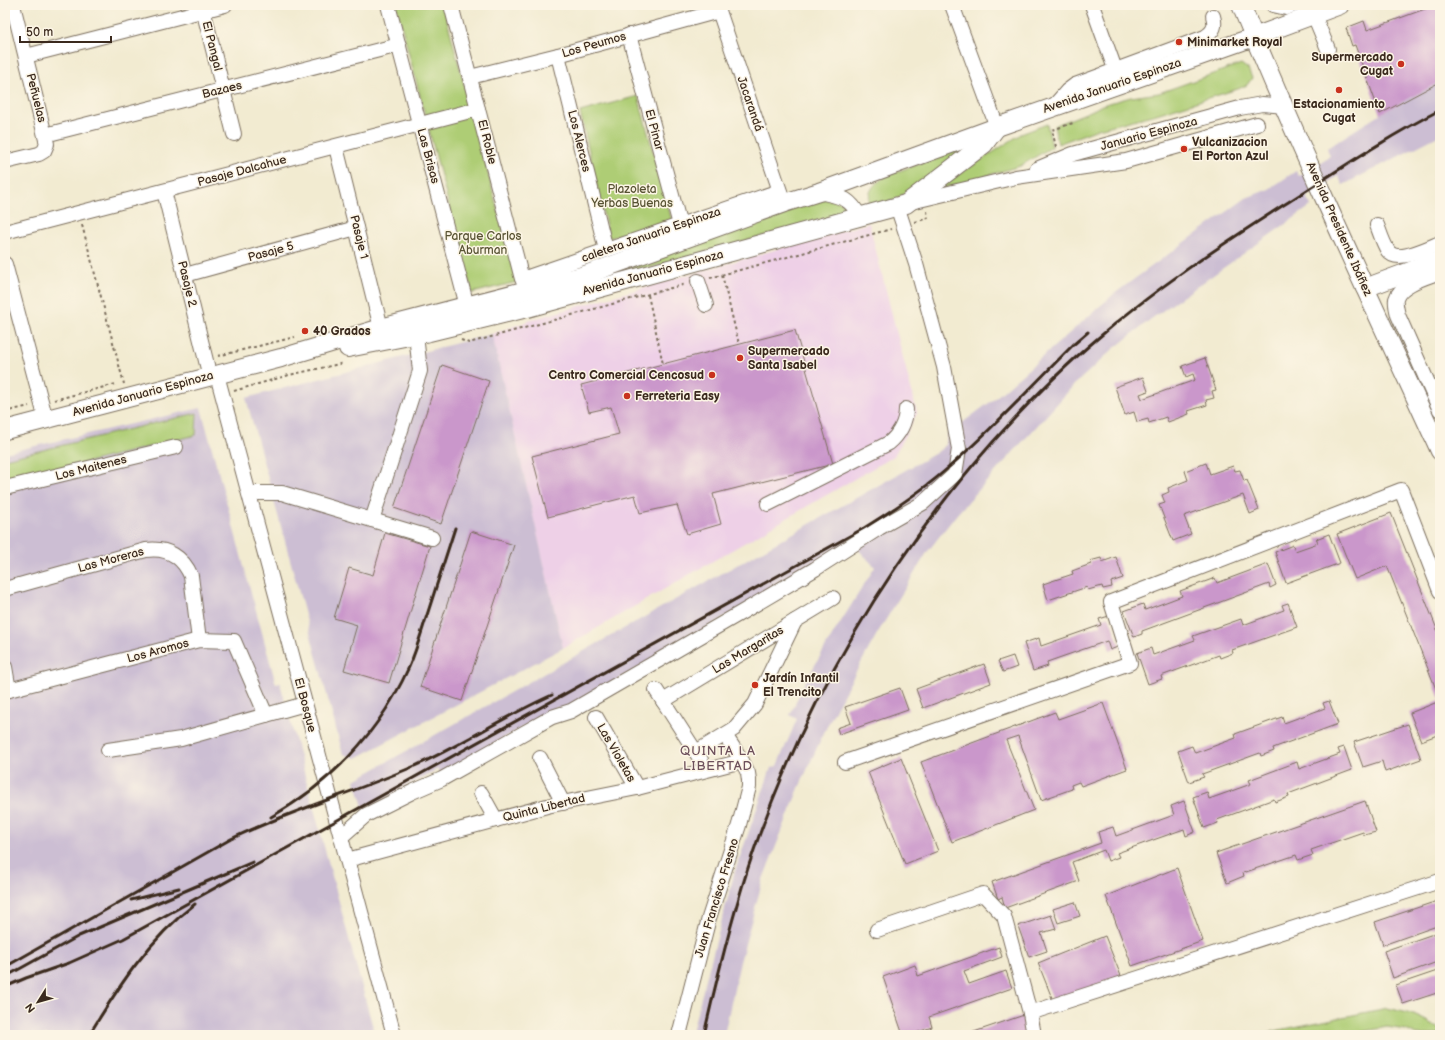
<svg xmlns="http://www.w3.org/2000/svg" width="1445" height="1040" font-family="'Balsamiq Sans',sans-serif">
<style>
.built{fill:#eed0e7}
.industrial{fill:#ccbed3}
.green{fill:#aecd74;stroke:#747c49}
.building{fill:#ca97cb}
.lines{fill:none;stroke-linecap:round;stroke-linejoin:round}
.minor-casing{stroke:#7b6e5d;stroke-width:16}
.major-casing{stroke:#7b6e5d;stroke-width:20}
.path{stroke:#7b6e5d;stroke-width:2;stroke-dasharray:3 3;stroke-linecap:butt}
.minor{stroke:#fff;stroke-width:14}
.major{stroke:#fff;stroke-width:18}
.rail{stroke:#3b2a1e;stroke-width:3}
.poi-dot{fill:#c8321e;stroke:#fcf5e5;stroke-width:1.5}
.labels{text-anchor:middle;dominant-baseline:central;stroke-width:3;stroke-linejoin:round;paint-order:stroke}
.poi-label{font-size:12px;font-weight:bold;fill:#3b2a1e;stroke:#fcf5e5;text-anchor:start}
.street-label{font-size:12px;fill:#3b2a1e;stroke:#fcf5e5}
.park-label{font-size:12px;fill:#585334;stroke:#fcf5e5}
.neighbourhood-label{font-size:13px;letter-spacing:1px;fill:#6d505b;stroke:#fcf5e5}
</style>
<rect width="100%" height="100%" fill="#fcf5e5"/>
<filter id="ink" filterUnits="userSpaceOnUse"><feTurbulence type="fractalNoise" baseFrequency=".025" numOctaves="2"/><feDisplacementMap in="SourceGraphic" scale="8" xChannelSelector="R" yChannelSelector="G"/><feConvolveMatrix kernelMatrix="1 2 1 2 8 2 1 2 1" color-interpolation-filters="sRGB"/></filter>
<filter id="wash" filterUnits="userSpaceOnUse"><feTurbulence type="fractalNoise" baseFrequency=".012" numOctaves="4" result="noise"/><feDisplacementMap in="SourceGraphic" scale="16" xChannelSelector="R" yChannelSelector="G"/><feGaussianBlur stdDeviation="0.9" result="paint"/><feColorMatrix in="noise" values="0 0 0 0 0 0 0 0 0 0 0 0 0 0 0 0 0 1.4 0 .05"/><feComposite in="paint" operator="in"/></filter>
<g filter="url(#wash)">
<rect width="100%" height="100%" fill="#f2ebd1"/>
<polygon class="built" points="869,223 917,413 894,456 563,648 492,334 534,319"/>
<g class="industrial">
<polygon points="1440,82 1440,135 1343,185 1338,176 1307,196 1311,206 1151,319 1112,350 1075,384 957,514 928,551 877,634 836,708 819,743 799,788 763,879 740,962 724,1035 691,1035 735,871 771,768 777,766 797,719 790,715 805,682 835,631 875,567 852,543 561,713 557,707 441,775 438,769 364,810 355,780 936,453 946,445 947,434 993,400 1114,294 1133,280 1246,198 1269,189 1296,171 1299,176 1330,156 1327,148 1380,114"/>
<polygon points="492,334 563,648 356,758 343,754 246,398"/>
<polygon points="201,408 276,684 280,683 375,1035 5,1035 5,453"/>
</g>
<g class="green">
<polygon points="396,5 443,5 517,282 472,293"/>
<polygon points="1241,64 1248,69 1252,78 1247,85 1238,89 1153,115 1098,129 1058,144 1054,126 1093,110 1102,105 1131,97 1159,93"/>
<polygon points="638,96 672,221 609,238 580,112"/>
<polygon points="1047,124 1052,147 1020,166 934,191 1021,134"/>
<path d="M988 138 925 182 892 201 869 207C868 189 872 186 886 176Z"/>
<polygon points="821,198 841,202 852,211 610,279 623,269"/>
<polygon points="197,413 196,435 5,483 5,459"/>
<path d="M1387 1008C1410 1013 1421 1016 1440 1030V1035H1416L1406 1030 1387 1027 1346 1035H1255Z"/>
</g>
<g id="blocks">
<g class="building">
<polygon points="1436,5 1440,5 1440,82 1380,114 1355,45 1352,46 1346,28 1364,21 1367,30"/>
<polygon points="795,330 833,464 713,494 721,524 687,534 677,505 640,513 635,495 548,517 532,456 619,434 611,407 589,412 581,385"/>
<polygon points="1205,358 1216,390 1212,391 1214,398 1206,400 1207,405 1188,411 1189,414 1168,422 1166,417 1149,423 1148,419 1137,422 1134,412 1125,415 1115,387 1143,377 1148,391 1140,394 1142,399 1195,380 1193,374 1186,377 1182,366"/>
<polygon points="442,365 489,381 441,524 394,508"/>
<polygon points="1206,463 1210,474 1233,466 1235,471 1240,470 1244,481 1247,480 1259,510 1250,514 1243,495 1184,516 1191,534 1173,541 1159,505 1165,503 1162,495 1169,492 1168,488 1188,480 1185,471"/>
<polygon points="1391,513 1440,637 1440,699 1387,566 1355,579 1337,534"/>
<polygon points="471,531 514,545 462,701 420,687"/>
<polygon points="385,533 430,546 389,683 344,670 357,625 334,618 349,568 373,575"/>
<polygon points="1329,534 1340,563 1286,583 1275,552 1293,545 1295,551 1318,543 1316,539"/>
<polygon points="1116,557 1123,578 1111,582 1112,587 1103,589 1102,586 1088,590 1087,587 1048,600 1043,584 1073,574 1072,571 1091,564 1090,561 1101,558 1102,562"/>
<polygon points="1268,564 1276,585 1270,588 1269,584 1142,631 1142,634 1134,637 1124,611 1143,604 1145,610 1182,596 1180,591 1215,578 1217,583"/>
<polygon points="1288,603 1297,627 1232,650 1233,653 1220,658 1219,655 1161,676 1162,679 1148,684 1137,653 1151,648 1153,655 1195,640 1193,636 1241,619 1243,625 1284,610 1282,605"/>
<polygon points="1109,616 1120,646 1110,650 1107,641 1047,662 1048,666 1033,671 1024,643 1039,638 1041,646 1101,625 1099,619"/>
<polygon points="1013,656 1017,667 1003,672 998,661"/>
<polygon points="984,664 991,683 923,708 916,689"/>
<polygon points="900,688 908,710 839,734 837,728 851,723 845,707"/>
<polygon points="1329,701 1338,724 1273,748 1274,751 1261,756 1260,753 1202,774 1204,777 1189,782 1178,751 1192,746 1195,753 1236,738 1235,734 1282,717 1284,723 1325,708 1323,703"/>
<polygon points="1440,701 1440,734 1421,741 1410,713"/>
<polygon points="1103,703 1127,769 1081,786 1079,782 1071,785 1072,789 1041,800 1018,736 1006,740 1034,810 952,842 921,762 1055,712 1058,719"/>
<polygon points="1408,724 1421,759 1385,772 1382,761 1363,767 1354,742"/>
<polygon points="1344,747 1352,770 1288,794 1289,797 1275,802 1274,799 1217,820 1218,823 1204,828 1193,797 1207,792 1209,799 1251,784 1249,780 1297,762 1299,769 1340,754 1338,749"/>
<polygon points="901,758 938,851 905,864 868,772"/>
<polygon points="1184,801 1195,832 1186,836 1184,829 1117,853 1119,857 1108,861 1104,850 1072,862 1079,881 1005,908 1002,897 998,899 992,882 1101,843 1098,832 1113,827 1116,836 1174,815 1171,806"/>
<polygon points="1365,801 1376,832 1364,835 1363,832 1311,850 1313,855 1298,860 1296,855 1243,873 1244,876 1227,883 1216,853"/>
<polygon points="1177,868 1203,941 1132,966 1106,896"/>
<polygon points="1440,900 1440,961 1393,978 1384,951 1439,932 1437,926 1383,945 1375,922"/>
<polygon points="1075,902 1080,916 1058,923 1053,909"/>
<polygon points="1051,915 1056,929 1041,933 1047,951 1029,957 1018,926"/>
<polygon points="1105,936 1121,976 1054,1003 1038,963"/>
<polygon points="999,947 1002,957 964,971 969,984 1006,971 1012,988 929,1017 932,1027 910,1035 903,1035 883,977 915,965 918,976"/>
<polygon points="1440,970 1440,992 1403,1004 1396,985"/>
<polygon points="1027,1014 1033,1032 1024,1035 965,1035"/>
</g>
</g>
</g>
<g filter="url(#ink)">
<use href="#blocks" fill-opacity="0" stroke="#7b6e5d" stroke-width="1"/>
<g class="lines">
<defs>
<g id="minor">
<polyline points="202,5 234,134"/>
<polyline points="388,5 467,306"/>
<polyline points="451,5 522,279 779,191"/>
<polyline points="717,5 783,200"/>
<polyline points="952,5 997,127"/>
<polyline points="1092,5 1115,69"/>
<polyline points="1273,5 1286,8 1293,5"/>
<polyline points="1314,15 1328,49"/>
<polyline points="629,35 680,225"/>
<polyline points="558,55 606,250"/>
<polyline points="26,56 225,5"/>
<polyline points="470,77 558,55 719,11"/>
<path d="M1053 107 1067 91 1075 85 1205 37C1214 31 1216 26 1213 16"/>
<polyline points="45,135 399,45"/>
<polyline points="336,147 381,328"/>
<polyline points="5,162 39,154 44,151 47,144 13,5"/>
<polyline points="1037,169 1073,154 1240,108 1262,104 1285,106"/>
<polyline points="164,191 210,377"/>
<path d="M819 192C840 197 849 196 860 217"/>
<polyline points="911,202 1016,177 1126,161 1257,124"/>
<path d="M1377 225C1380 233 1383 243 1388 251 1397 264 1428 248 1440 243"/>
<polyline points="5,232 478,109"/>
<polyline points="5,264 46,420"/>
<path d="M1440 272C1427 277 1400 284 1396 299 1395 304 1397 310 1398 315L1440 410"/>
<polyline points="185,275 356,228"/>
<polyline points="698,281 706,305"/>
<polyline points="217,375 394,1035"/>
<polyline points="5,488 176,447"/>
<polyline points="249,493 282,493 432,538"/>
<path d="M768 504 889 443C899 435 906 422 906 409"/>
<polyline points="372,520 420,371 416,335"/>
<path d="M5 589 146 550C167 547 183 557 191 576L199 640"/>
<polyline points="5,667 9,690"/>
<polyline points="656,690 701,760"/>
<polyline points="5,691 199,640 234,641 266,715"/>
<polyline points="663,701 833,598"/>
<polyline points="596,717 637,788"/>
<polyline points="108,750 181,739 305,704"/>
<polyline points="696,752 734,729 755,704 795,621"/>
<polyline points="540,758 563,803"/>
<polyline points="845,762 1130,663 1111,602 1401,490 1440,591"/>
<polyline points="481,793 496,820"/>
<polyline points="341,837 366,815 412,792 442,779 552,717 571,711 744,611 815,569 879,528 923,503 955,474 959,449 944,367 916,264 897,206"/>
<polyline points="347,860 547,806 637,788 742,761"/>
<polyline points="877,930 983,894 1004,916 1030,1013"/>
<polyline points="679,1035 709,918 739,825 749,787 749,780 748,773 742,761 725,735"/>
<polyline points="1034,1035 1030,1013 1440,881"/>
</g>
<g id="major">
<path d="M1241 5C1303 156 1372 303 1440 451"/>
<polyline points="1365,288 1440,260"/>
<polyline points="348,348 425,333 527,308 906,204 984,144 997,127"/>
<polyline points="5,430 281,358 381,328 585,275 784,203 819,192 997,127 1254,37 1340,5"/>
</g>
</defs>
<use href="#minor" class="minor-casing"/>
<use href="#major" class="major-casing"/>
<g class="path">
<polyline points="1056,147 1052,130 1073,123"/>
<polyline points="915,222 928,218 927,211"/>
<polyline points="82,225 124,384"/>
<polyline points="722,275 739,344"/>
<polyline points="710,278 891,229"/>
<polyline points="648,295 663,364"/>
<polyline points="461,340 469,343 686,284"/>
<polyline points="218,356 295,337"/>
<polyline points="234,391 289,375 344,363"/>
<polyline points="54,400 116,384"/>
<polyline points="5,412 29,406"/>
</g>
<use href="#minor" class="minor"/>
<use href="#major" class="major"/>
<g class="rail">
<path d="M271 817C332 782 380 731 409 667 417 649 422 630 428 612 437 584 446 556 455 528"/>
<polyline points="131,900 179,888"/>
<path d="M5 967 231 839C291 810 356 792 417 765 463 744 505 716 552 695"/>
<polyline points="5,977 79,936 253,862"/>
<path d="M5 987 26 978 69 963 123 939 864 528C893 510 922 491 948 468 992 430 1032 386 1073 345L1088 332"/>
<path d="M89 1035C119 986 149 939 195 904"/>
<path d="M704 1035C718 973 733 911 754 850 806 701 887 562 992 443 1025 406 1059 371 1097 339 1155 289 1218 247 1282 206 1334 173 1385 138 1440 110"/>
</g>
</g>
</g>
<g class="poi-dot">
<circle cx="1179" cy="42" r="4"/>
<circle cx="1401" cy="64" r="4"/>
<circle cx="1339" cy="90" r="4"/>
<circle cx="1184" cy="149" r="4"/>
<circle cx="305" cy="331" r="4"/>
<circle cx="740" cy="358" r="4"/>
<circle cx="712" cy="375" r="4"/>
<circle cx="627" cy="396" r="4"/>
<circle cx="755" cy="685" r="4"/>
</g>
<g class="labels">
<g class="poi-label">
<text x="1187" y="42">Minimarket Royal</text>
<text x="1393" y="57" text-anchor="end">Supermercado<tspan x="1393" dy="14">Cugat</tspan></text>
<text x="1339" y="104" text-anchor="middle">Estacionamiento<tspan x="1339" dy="14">Cugat</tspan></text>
<text x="1192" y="142">Vulcanizacion<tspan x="1192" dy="14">El Porton Azul</tspan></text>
<text x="313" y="331">40 Grados</text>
<text x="748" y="351">Supermercado<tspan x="748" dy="14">Santa Isabel</tspan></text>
<text x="704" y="375" text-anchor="end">Centro Comercial Cencosud</text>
<text x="635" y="396">Ferreteria Easy</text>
<text x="763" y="678">Jardín Infantil<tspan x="763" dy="14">El Trencito</tspan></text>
</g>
<g class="street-label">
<text transform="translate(594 45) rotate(-16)">Los Peumos</text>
<text transform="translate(212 46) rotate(76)">El Pangal</text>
<text transform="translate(1112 86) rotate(-19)">Avenida Januario Espinoza</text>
<text transform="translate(222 90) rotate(-14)">Bazaes</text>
<text transform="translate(36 98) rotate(76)">Peñuelas</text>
<text transform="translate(750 104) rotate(71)">Jacarandá</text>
<text transform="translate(654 130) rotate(75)">El Pinar</text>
<text transform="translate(1149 134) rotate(-15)">Januario Espinoza</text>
<text transform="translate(579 141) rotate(76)">Los Alerces</text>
<text transform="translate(487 142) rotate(76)">El Roble</text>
<text transform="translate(428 156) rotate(75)">Las Brisas</text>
<text transform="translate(242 171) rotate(-15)">Pasaje Dalcahue</text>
<text transform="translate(1339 229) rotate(66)">Avenida Presidente Ibáñez</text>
<text transform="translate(651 235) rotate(-19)">caletera Januario Espinoza</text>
<text transform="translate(359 237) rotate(76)">Pasaje 1</text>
<text transform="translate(271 252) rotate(-15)">Pasaje 5</text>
<text transform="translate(653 273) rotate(-15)">Avenida Januario Espinoza</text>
<text transform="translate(187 284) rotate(76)">Pasaje 2</text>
<text transform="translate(143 394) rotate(-15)">Avenida Januario Espinoza</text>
<text transform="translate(91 468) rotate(-14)">Los Maitenes</text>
<text transform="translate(111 560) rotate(-15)">Las Moreras</text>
<text transform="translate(748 650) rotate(-31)">Las Margaritas</text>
<text transform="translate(158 651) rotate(-15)">Los Aromos</text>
<text transform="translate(305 705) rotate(75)">El Bosque</text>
<text transform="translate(616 753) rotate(60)">Las Violetas</text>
<text transform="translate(544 808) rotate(-14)">Quinta Libertad</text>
<text transform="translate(717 898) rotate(-73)">Juan Francisco Fresno</text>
</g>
<g class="park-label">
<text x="632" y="189">Plazoleta<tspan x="632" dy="14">Yerbas Buenas</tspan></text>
<text x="483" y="236">Parque Carlos<tspan x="483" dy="14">Aburman</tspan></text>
</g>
<g class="neighbourhood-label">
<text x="718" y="751">QUINTA LA<tspan x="718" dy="15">LIBERTAD</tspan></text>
</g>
</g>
<rect width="1445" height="1040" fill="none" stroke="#fcf5e5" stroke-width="20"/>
<g transform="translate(38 1002) rotate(233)" stroke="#fcf5e5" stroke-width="3" paint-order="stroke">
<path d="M0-3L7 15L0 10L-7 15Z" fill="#3b2a1e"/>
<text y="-6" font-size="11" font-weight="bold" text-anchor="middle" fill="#3b2a1e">N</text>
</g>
<path d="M20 36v6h91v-6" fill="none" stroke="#3b2a1e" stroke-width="2"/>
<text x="26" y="36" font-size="12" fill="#3b2a1e" stroke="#fcf5e5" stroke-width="3" paint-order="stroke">50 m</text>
</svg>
